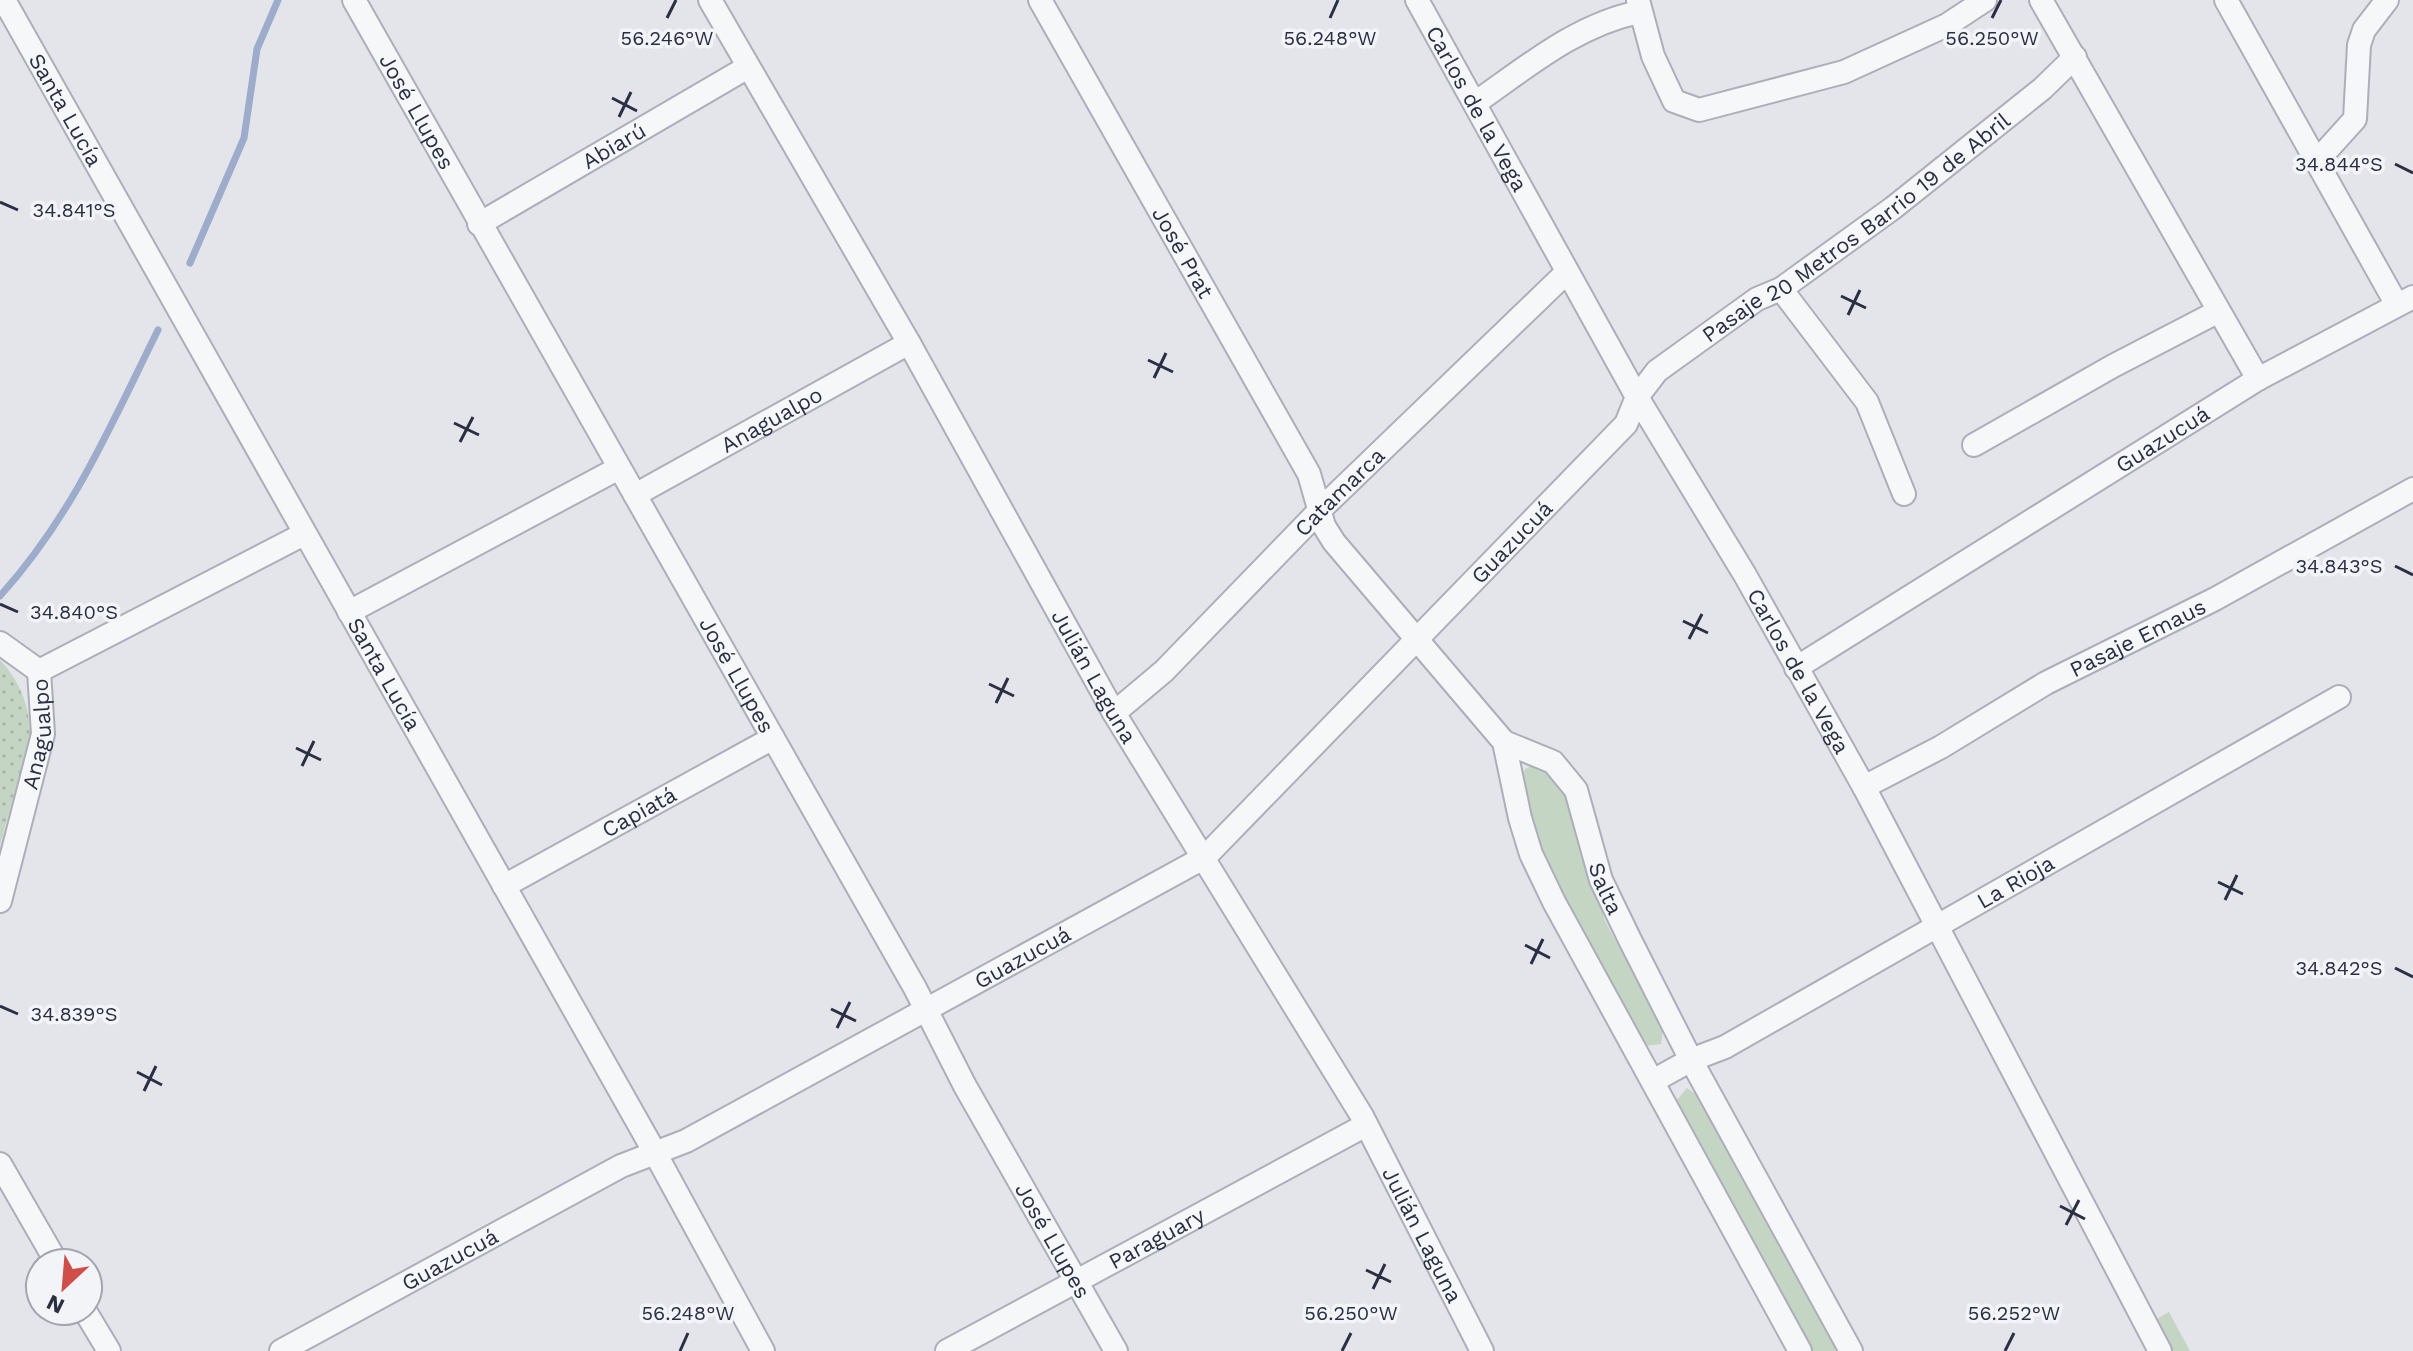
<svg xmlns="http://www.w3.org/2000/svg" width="2413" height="1351" font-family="'Work Sans',sans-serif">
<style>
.green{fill:#c5d5c4}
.park{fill:url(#park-dots)}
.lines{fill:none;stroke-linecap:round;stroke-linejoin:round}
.stream{stroke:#9eaccb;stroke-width:7}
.minor-casing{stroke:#acaeb9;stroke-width:26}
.minor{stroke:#f6f7f9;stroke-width:22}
.ticks{fill:none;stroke:#2b2f44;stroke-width:3}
.labels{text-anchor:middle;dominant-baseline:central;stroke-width:7;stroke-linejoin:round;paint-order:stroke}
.street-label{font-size:22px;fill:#2b2f44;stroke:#f3f4f8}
.ticks-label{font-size:20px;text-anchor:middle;fill:#2b2f44;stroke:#f3f4f8;stroke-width:7;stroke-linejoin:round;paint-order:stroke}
</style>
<defs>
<pattern id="park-dots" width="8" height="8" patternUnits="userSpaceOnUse" patternTransform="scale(2)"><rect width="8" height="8" fill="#c5d5c4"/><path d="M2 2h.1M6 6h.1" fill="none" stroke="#a9b7aa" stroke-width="1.8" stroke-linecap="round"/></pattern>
</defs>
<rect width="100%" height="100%" fill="#e3e5eb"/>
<g class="green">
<polygon points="1534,765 1546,771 1568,797 1605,921 1663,1029 1661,1044 1644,1046 1549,885 1519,780 1525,769"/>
<polygon points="1687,1088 1700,1097 1840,1351 1806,1351 1677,1109 1676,1101"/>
<polygon points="2169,1312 2190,1351 2172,1351 2155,1320"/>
</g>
<path class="park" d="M0 660C20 681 30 707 30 736L0 845Z"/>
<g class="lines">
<g class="stream">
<polyline points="190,263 244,138 257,49 278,0"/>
<path d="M0 596C73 515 110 427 158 330"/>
</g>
<defs>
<g id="minor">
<path id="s1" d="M4 0 654 1151 763 1351"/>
<path id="s2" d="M354 0 915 988 965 1086 1116 1351"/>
<path id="s3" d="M710 0 909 343 1114 713 1362 1116 1482 1351"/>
<path id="s4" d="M1040 0 1309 474 1324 526 1334 542 1504 742 1520 818 1531 854 1554 902 1800 1351"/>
<path id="s5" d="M1417 0 1637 397 1745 575 1864 787 2160 1351"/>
<polyline points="1638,0 1653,56 1674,101 1699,110 1844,72 1947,25 1985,0"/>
<polyline points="2041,0 2258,379"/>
<polyline points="2226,0 2397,305"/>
<path d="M1475 103C1527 67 1576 25 1639 12"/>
<polyline points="2317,161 2355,119 2359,45 2364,30 2387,0"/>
<path id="s6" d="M479 224 748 67"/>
<polyline points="1781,289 1867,402 1904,494"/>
<polyline points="1974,445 2113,366 2217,312"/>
<path id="s7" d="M635 495 909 343"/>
<polyline points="349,612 619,468"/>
<polyline points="0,643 39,671"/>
<path id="s8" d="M1796 668 2258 379 2413 297"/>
<polyline points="39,671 304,534"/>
<path id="s9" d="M1114 713 1164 671 1321 509 1567 272"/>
<path id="s10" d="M1504 742 1553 762 1576 790 1601 880 1630 940 1691 1060 1851 1351"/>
<path id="s11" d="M1864 787 1941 747 2046 683 2215 599 2413 489"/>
<path id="s12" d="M504 886 773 738"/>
<path id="s13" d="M0 901 43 734 39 671"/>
<path id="s14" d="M1653 1081 1691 1060 1725 1047 2339 697"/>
<polyline points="0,1164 57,1263"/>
<polyline points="85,1311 109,1351"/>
<path id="s15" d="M281 1351 621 1166 686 1141 1205 857 1626 424 1637 397 1657 371 1757 299 1781 289 1893 208 2042 89 2075 57"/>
<path id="s16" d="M947 1351 1366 1125"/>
</g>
</defs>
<use href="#minor" class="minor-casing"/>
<use href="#minor" class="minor"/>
</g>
<path class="ticks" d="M667 18 676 0M1330 18 1338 0M1992 18 2001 0M612 98 637 111M619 117 631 92M2395 164 2413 173M0 202 18 210M1841 296 1866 308M1848 315 1860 290M1148 360 1173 372M1154 378 1166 353M454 423 479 435M460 442 473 417M2395 566 2413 575M0 604 18 612M1683 621 1708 633M1689 639 1702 614M989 684 1014 696M996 703 1008 678M296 748 321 760M302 766 314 741M2218 882 2243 894M2225 900 2237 875M1525 945 1550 958M1531 964 1543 939M2395 968 2413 977M0 1006 18 1014M831 1009 856 1021M837 1028 850 1002M137 1072 162 1085M144 1091 156 1066M2060 1206 2085 1219M2066 1225 2079 1200M1366 1270 1391 1282M1373 1289 1385 1264M680 1351 688 1333M1342 1351 1351 1333M2005 1351 2014 1333"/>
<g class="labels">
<g class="street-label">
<text stroke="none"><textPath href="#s5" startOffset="124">Carlos de la Vega</textPath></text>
<text stroke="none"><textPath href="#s1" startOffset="126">Santa Lucía</textPath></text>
<text stroke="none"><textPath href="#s2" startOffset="128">José Llupes</textPath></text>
<text stroke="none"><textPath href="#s6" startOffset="156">Abiarú</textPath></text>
<text stroke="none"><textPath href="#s15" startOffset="1960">Pasaje 20 Metros Barrio 19 de Abril</textPath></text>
<text stroke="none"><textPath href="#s4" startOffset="290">José Prat</textPath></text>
<text stroke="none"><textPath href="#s7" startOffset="156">Anagualpo</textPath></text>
<text stroke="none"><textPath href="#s8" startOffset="432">Guazucuá</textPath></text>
<text stroke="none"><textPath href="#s9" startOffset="316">Catamarca</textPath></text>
<text stroke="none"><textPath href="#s15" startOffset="1488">Guazucuá</textPath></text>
<text stroke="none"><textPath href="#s11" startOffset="312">Pasaje Emaus</textPath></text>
<text stroke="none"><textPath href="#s5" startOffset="772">Carlos de la Vega</textPath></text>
<text stroke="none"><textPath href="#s2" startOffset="776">José Llupes</textPath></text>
<text stroke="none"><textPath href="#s1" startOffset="774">Santa Lucía</textPath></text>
<text stroke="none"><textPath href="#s3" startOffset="778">Julián Laguna</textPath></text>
<text stroke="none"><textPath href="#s13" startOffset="172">Anagualpo</textPath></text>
<text stroke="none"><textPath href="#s12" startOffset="154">Capiatá</textPath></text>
<text stroke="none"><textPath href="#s14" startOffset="414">La Rioja</textPath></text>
<text stroke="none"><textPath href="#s10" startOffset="192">Salta</textPath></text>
<text stroke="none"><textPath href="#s15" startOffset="840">Guazucuá</textPath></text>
<text stroke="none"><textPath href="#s3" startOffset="1426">Julián Laguna</textPath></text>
<text stroke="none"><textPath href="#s16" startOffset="238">Paraguary</textPath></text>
<text stroke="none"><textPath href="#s2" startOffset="1424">José Llupes</textPath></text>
<text stroke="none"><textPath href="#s15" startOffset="192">Guazucuá</textPath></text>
</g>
</g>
<g class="ticks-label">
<text x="667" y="45">56.246°W</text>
<text x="1330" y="45">56.248°W</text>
<text x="1992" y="45">56.250°W</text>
<text x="2339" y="171">34.844°S</text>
<text x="74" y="217">34.841°S</text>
<text x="2339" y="573">34.843°S</text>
<text x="74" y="619">34.840°S</text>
<text x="2339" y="975">34.842°S</text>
<text x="74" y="1021">34.839°S</text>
<text x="688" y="1320">56.248°W</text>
<text x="1351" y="1320">56.250°W</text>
<text x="2014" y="1320">56.252°W</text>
</g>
<g transform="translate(64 1287) rotate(206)"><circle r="38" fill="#f3f4f8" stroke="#a3a5b0" stroke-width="2"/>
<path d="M0-6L14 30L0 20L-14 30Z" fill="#d04e49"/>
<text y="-12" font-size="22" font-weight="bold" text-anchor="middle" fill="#2b2f44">N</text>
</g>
</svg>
